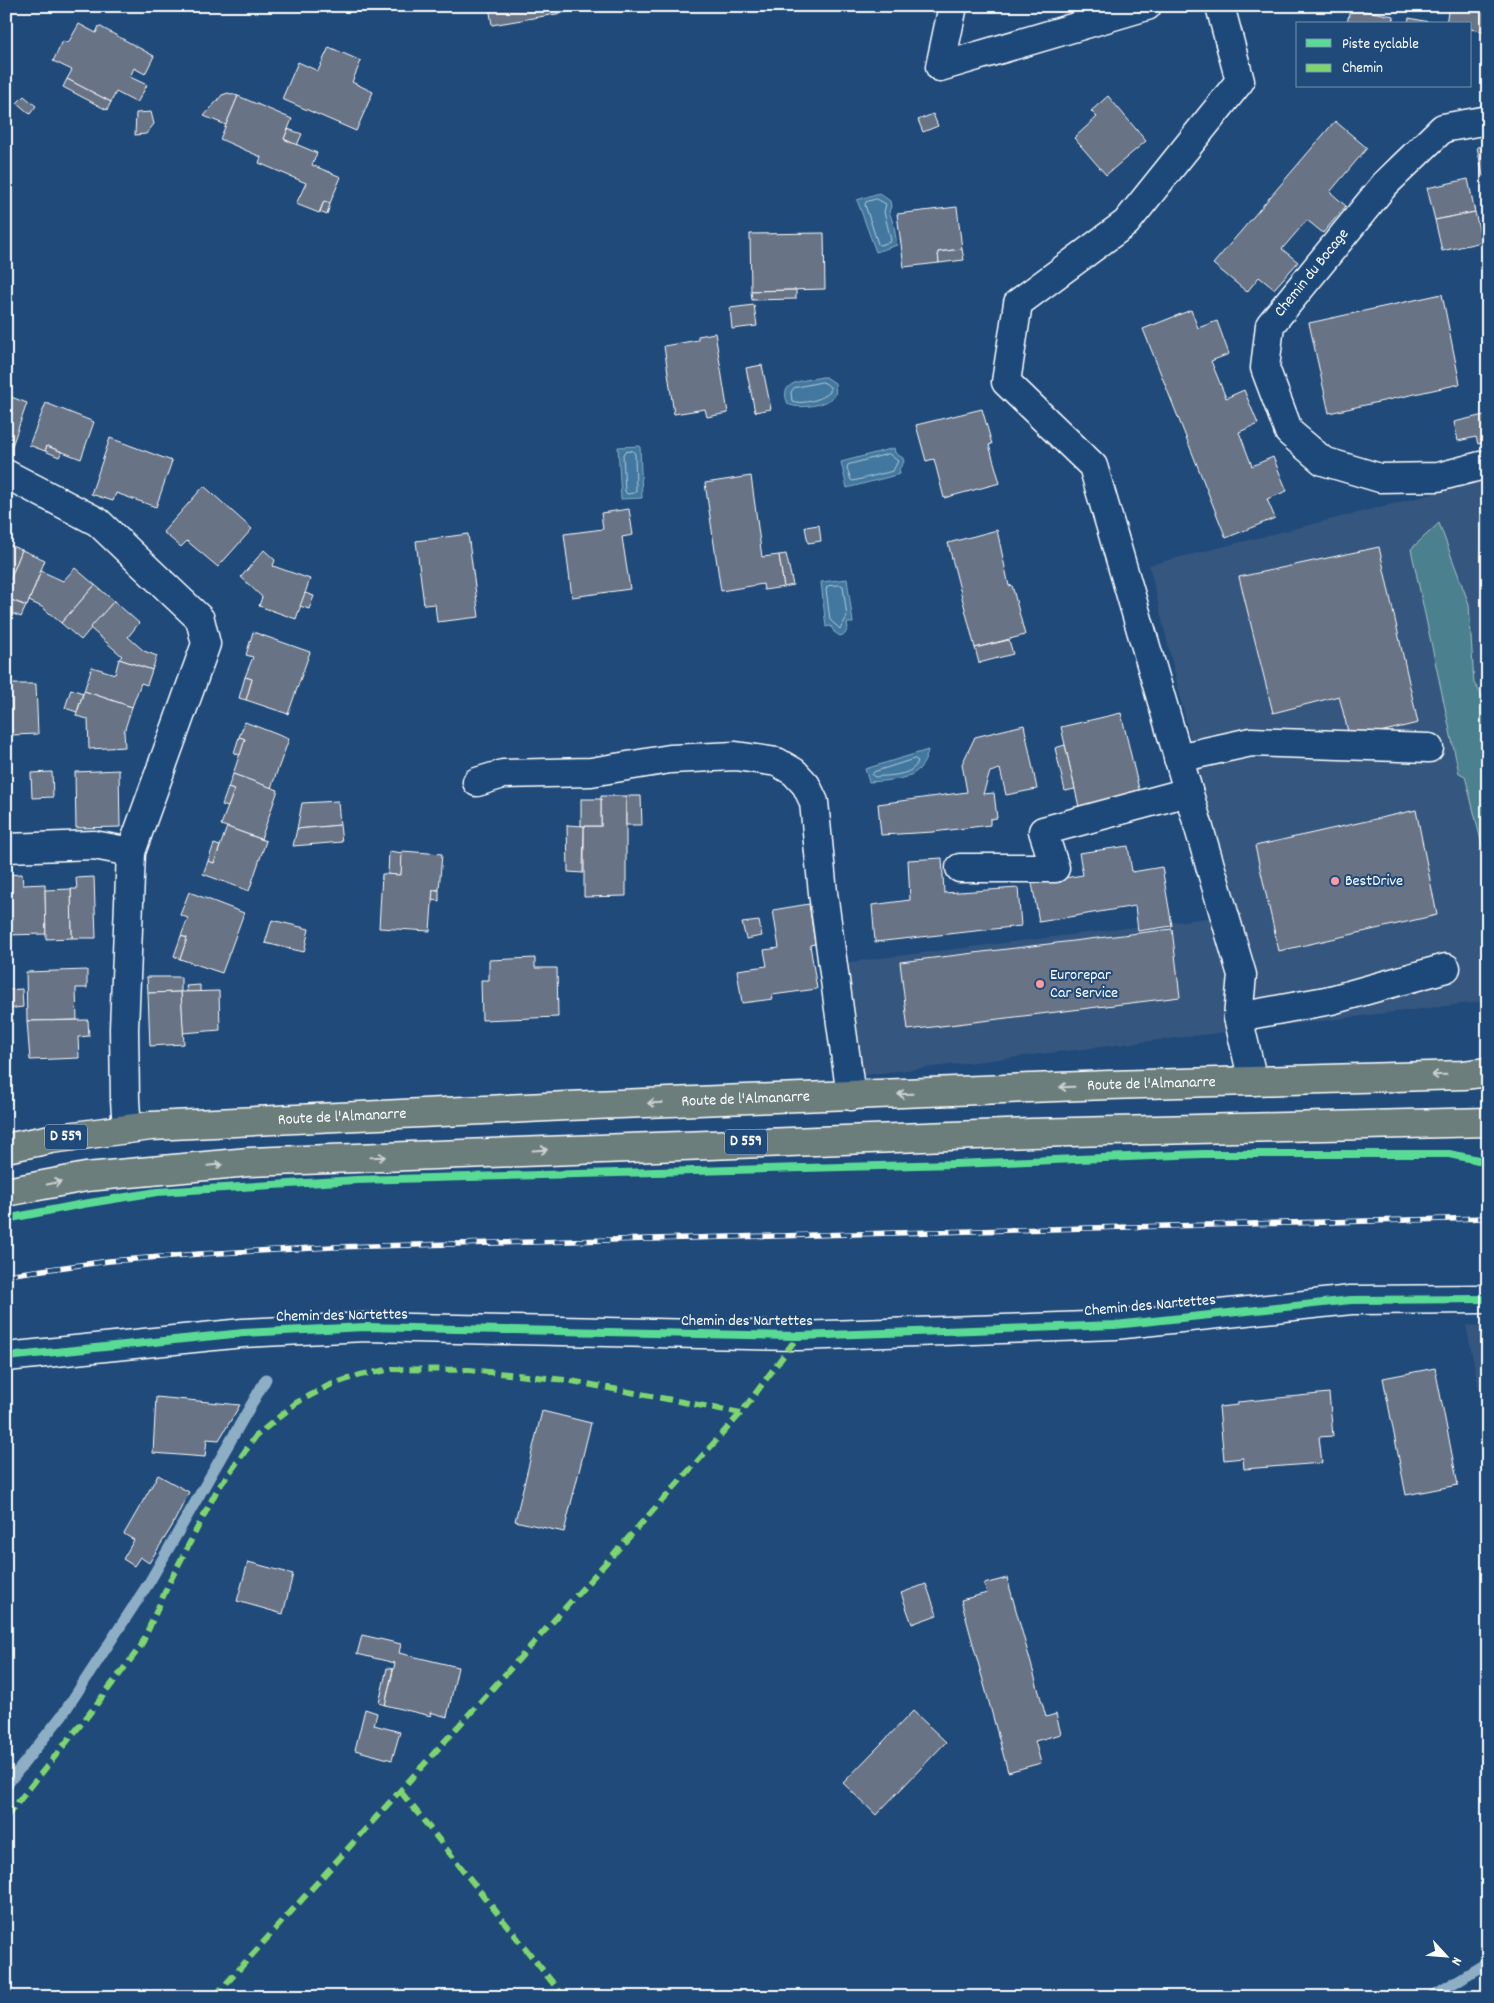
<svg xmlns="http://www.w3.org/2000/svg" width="1494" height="2003" font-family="Dekko,sans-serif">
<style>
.built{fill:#35567e}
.green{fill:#4c818f;stroke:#a6c0c7}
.water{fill:#42789f;stroke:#8eaec5}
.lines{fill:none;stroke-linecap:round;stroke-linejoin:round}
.shore{stroke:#b3c9d9;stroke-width:1}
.stream{stroke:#8eaec5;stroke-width:11}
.building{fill:#677386;stroke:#fff}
.minor-casing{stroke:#fff;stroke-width:31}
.major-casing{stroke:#fff;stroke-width:31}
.minor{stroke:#1f4a7a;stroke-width:28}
.major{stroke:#6c7e7c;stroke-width:28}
.rail-casing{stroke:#fff;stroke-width:5.5}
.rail{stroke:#1f4a7a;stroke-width:4;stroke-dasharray:11;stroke-linecap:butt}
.quiet{stroke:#7fd670;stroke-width:6;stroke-dasharray:12 6;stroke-linecap:butt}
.cycleway-casing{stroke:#1f4a7a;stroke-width:11}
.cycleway{stroke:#5adb95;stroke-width:8}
.oneway{stroke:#ccd2d1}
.poi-dot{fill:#ff9aa2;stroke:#1f4a7a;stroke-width:2}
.labels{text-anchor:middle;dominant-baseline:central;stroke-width:4;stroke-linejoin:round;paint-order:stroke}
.shield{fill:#1f4a7a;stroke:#bcc9d7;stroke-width:1}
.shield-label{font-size:15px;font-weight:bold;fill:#fff}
.street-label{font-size:16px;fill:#fff;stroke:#1f4a7a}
.poi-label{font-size:16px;fill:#fff;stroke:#1f4a7a;text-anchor:start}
</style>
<rect width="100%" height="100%" fill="#1f4a7a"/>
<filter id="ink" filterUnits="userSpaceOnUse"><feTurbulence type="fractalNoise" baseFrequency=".02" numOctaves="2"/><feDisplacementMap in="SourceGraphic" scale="10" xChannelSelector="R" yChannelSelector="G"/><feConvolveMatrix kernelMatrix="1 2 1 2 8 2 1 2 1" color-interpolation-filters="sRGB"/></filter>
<g filter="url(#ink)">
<g class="built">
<polygon points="1488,480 1488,1001 849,1077 848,962 1232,915 1149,565"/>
<polygon points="1466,1325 1488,1326 1488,1433"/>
</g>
<polygon class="green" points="1439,523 1469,604 1474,683 1488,704 1488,869 1465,776 1459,773 1411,549"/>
<g class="water">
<polygon points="879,193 890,201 891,207 889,211 894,226 897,245 876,252 857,200"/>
<path d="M822 377H826L835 383C835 387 837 392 834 396 828 405 798 410 788 404 777 380 805 381 822 377Z"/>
<polygon points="640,446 642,498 621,499 618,447"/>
<polygon points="894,448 895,453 903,458 904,462 899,469 900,474 847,488 841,462"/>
<polygon points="847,579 853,623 847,623 848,628 845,634 840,636 834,632 831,626 826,627 821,582"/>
<path d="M928 750C923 781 894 780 869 782L865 769Z"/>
</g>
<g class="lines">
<g class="shore">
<polygon points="877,199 886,204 884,212 891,240 890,242 880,245 878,244 865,205 866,202"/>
<path d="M822 382 825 383 830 387V392C822 400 802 405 792 401L791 392 794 388Z"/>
<polygon points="633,451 635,454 636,491 634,493 627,494 625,491 623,454 625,452"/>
<polygon points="889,454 898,461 893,471 853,481 851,480 847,468 848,465"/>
<polygon points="841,585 843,586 847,617 840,629 830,620 826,589 828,586"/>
<path d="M915 759 918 761C913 777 888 775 875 777L872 775 874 772Z"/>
</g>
<g class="stream">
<polyline points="6,1786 63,1714 150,1581 266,1379"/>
<polyline points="1431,1997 1488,1962"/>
</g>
</g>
<g class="building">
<polygon points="489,6 603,6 492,25"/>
<polygon points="1449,6 1488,6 1487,32 1470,29 1470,24 1446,24"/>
<polygon points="1350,8 1394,16 1392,24 1347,24"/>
<polygon points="1409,18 1439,24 1408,24"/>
<polygon points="79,24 96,33 99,26 154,56 145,74 134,68 130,77 147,85 137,103 116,92 111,102 67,79 72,70 53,61 63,41 68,43"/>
<polygon points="329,47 361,61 352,82 373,92 356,131 282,99 298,62 318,71"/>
<polygon points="67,79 111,102 107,110 63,87"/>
<polygon points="228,93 238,96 226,125 204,116 222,95"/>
<polygon points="24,96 36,106 30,114 17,103"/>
<polygon points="238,96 292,119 284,139 317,153 312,165 341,177 330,203 324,201 319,213 296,204 306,183 259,163 261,157 220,139"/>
<polygon points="1108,96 1146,141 1106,175 1074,138 1097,117 1091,111"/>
<polygon points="151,112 154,124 146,134 135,135 136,113"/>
<polygon points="933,114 938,126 923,132 918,120"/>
<polygon points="1335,121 1367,148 1330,192 1346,206 1323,233 1307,220 1282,249 1298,262 1274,289 1259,277 1247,292 1213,264"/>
<polygon points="288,129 302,134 297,145 284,139"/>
<polygon points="1488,145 1488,175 1483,176 1477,147"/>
<polygon points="1468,179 1475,212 1435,220 1427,188"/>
<polygon points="324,201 330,204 327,215 320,212"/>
<polygon points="957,207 962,249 938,252 939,263 904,267 897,214"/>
<polygon points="1475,212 1482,242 1442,251 1435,220"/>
<polygon points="824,233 825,289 751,291 750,234"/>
<polygon points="962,249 964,260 939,263 938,252"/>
<polygon points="796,290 796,299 752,300 751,291"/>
<polygon points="1442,294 1460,384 1329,413 1309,323"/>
<polygon points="754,305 757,326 732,329 730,308"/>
<polygon points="1191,310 1198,328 1217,321 1229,354 1211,361 1226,398 1244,390 1258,424 1239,432 1252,466 1273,457 1287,491 1267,499 1275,518 1226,538 1143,329"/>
<polygon points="715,333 728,413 707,417 705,409 674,414 664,346 698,340 698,336"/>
<polygon points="762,365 771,409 755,412 746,368"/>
<polygon points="6,395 27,403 12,446 6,444"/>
<polygon points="46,403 94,422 81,459 47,446 45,451 29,445"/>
<polygon points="982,409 992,444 989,445 1000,483 944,498 934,459 926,461 916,425"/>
<polygon points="1488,414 1488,442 1478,444 1476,437 1458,441 1454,422"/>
<polygon points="110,438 172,461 156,507 116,493 113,501 91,494"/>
<polygon points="47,446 62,452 59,457 45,451"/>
<polygon points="751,476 762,557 779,555 784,587 764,590 763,584 721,591 705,483"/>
<polygon points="204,486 252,529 218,567 187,541 181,547 163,532"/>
<polygon points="629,509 633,535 622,537 630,589 572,597 564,534 603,529 601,513"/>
<polygon points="819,525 821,541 808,543 805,527"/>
<polygon points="997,530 1009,586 1012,585 1025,635 975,648 948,543"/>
<polygon points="468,534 479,617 437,622 435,604 424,605 416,541"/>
<polygon points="6,544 22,550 6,590"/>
<polygon points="1379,547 1418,723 1350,739 1339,696 1273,713 1239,577"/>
<polygon points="22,550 45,560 27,606 6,598 6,590"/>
<polygon points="264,550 275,560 273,566 310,579 296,619 259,606 262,597 241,577"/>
<polygon points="786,554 793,585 784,587 779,555"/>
<polygon points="75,568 95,585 61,623 42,607 29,601 41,571 63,581"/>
<polygon points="95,585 114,601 81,640 61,623"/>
<polygon points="305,593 314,596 309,609 300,606"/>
<polygon points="6,598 26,606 21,617 6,611"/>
<polygon points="114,601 139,623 128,637 144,651 157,656 152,670 119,659 122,656 90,628"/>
<polygon points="253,632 310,652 288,714 246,700 252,679 245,677 253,657 246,655"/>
<polygon points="1009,640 1013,654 979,663 975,648"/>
<polygon points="119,659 152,670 147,685 141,683 132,707 84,691 92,667 115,674"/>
<polygon points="245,677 252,679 246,700 239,698"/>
<polygon points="10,684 12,720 6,720 6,685"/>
<polygon points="10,684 36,684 38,734 12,735"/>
<polygon points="71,689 83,693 77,712 65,708"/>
<polygon points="84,691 132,707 124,732 125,747 89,749 88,719 76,716"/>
<polygon points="1121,713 1140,793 1079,807 1061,727"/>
<polygon points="245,722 289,739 271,788 233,774 245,739 239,737"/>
<polygon points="1024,725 1037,789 1006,795 1000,769 990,772 983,794 994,793 997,818 990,819 990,825 933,832 881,835 878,804 967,792 962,764 975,737"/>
<polygon points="239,737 245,739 240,755 234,753"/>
<polygon points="1065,745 1075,789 1065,791 1055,748"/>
<polygon points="119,770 120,827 76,828 75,772"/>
<polygon points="52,772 53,797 32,798 31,773"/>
<polygon points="233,774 278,790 261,839 221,825 234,790 228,788"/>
<polygon points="228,788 234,790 228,807 222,805"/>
<polygon points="601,796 626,796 626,896 584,897 584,826 601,826"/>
<polygon points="626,796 641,796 642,825 626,825"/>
<rect x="581" y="799" width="20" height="27"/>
<polygon points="338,801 340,825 297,829 302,803"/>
<polygon points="1416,810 1437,915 1279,951 1255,846"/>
<polygon points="340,825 342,842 293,846 297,829"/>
<polygon points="567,825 584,826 583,873 568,872"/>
<polygon points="227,827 266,841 249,891 203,874 208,861 214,863"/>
<polygon points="214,844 220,846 214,863 208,861"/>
<polygon points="1128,846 1132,872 1162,867 1172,926 1138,931 1135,906 1039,922 1032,883 1083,875 1079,853"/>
<polygon points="389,851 403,853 401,875 388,875"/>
<polygon points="402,851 442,854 439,890 433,890 430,931 379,928 382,874 401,875"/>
<polygon points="942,858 944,893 1018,888 1021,926 875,942 872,905 910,900 908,860"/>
<polygon points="22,874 23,885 45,884 46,934 8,935 6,875"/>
<polygon points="94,877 96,938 72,938 71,889 77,889 76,878"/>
<polygon points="71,889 72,938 46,939 45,890"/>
<polygon points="433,890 439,890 439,901 432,900"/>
<polygon points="189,892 244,913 222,973 180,959 187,938 181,936 188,918 180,915"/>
<polygon points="809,904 815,944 810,945 817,989 772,995 773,999 742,1003 737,970 767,966 764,950 779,948 773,910"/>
<polygon points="272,920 309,929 304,952 265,943"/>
<polygon points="759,921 762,936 746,939 742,923"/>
<polygon points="1172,929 1180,997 908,1030 900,962"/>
<polygon points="181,936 187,938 180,959 174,956"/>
<polygon points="535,958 535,968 557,968 558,1017 482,1020 481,980 489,980 489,960"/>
<polygon points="87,970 87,988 76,988 77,1020 27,1021 26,972"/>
<polygon points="147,977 181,977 181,992 148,993"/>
<polygon points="200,985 200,992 187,992 186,986"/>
<polygon points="22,989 23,1007 7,1009 6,990"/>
<polygon points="219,991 220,1030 183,1033 181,992"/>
<polygon points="181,992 184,1044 150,1046 148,993"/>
<polygon points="88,1020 89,1036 78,1037 79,1058 30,1060 27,1021"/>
<polygon points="1435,1368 1458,1485 1406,1495 1383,1378"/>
<polygon points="1329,1393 1333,1436 1319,1437 1322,1463 1244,1469 1243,1458 1224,1460 1219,1407 1238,1405 1238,1402"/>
<polygon points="156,1397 209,1402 240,1405 219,1440 207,1439 205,1457 153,1453"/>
<polygon points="542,1411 591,1423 564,1532 515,1521"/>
<polygon points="158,1475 189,1492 171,1528 149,1563 140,1557 134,1566 123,1559 134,1540 124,1534"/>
<polygon points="248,1562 293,1574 283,1614 237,1601"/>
<polygon points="1007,1578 1046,1717 1056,1714 1061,1734 1035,1741 1041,1763 1008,1772 961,1600 987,1593 984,1584"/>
<polygon points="926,1584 937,1615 912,1624 901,1593"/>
<polygon points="362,1635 401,1644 399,1653 458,1667 447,1717 430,1712 431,1716 385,1705 395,1663 357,1654"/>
<polygon points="387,1668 393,1669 385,1705 379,1703"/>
<polygon points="365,1709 377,1713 374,1725 400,1732 392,1760 355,1750"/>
<polygon points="913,1711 946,1742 876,1815 843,1783"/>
</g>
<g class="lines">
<defs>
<g id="minor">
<polyline points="953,6 940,67 1147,6"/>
<polyline points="1220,6 1240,81 1126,223 1018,303 1006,382 1093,466 1242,975 1238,1017 1253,1081"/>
<polyline points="1488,120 1443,128 1385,184 1270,325 1265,368 1289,432 1323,461 1380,478 1438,477 1488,464"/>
<polyline points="6,474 98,522 200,619 206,644 131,852 124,1029 125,1100 127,1129"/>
<polyline points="1178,758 1251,742 1429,748"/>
<polyline points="477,782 503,774 591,772 670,759 736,756 777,762 794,772 806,785 814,802 823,893 851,1096"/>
<polyline points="6,848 94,845 131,852"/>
<polyline points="960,868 1055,868 1043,831 1188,792"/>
<polyline points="1238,1017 1331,1000 1446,968"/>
<polyline points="6,1357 243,1333 365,1327 798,1336 1115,1325 1351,1300 1488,1299"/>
</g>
<g id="major">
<path id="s1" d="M6 1148 51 1139 151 1126 567 1106 1109 1085 1464 1075 1488 1072"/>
<polyline points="6,1192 86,1177 249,1162 1031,1133 1488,1122"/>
</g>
</defs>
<use href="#minor" class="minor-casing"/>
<use href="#major" class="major-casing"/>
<use href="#minor" class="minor"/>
<use href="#major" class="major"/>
<defs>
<polyline id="rail" points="6,1275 109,1261 199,1254 333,1247 1488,1218"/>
</defs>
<use href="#rail" class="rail-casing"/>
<use href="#rail" class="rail"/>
<g class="quiet">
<polyline points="401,1792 564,1997"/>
<polyline points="6,1817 86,1718 141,1646 169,1583 217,1490 256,1436 296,1403 330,1385 360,1375 392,1369 469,1370 566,1380 741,1413"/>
<polyline points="214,1997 741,1413 798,1336"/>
</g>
<defs>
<g id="cycleway">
<polyline points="6,1219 83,1204 157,1192 356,1180 955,1164 1202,1154 1449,1154 1488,1162"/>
<polyline points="6,1357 243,1333 365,1327 798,1336 1115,1325 1351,1300 1488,1299"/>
</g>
</defs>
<use href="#cycleway" class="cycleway-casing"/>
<use href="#cycleway" class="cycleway"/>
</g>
<defs><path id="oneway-shaft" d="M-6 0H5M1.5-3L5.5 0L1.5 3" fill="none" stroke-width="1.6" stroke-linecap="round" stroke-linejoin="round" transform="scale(1.25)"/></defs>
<g class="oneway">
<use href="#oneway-shaft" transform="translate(1439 1075) rotate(178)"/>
<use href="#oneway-shaft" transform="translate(1067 1087) rotate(178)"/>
<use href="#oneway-shaft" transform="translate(905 1094) rotate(178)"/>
<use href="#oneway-shaft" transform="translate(655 1103) rotate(178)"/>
<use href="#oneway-shaft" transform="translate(540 1150) rotate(-3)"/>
<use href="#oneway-shaft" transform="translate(378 1157) rotate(-2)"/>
<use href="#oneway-shaft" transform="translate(215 1165) rotate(-6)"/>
<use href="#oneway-shaft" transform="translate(54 1183) rotate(-11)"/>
</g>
</g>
<g class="poi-dot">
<circle cx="1335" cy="881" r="5"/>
<circle cx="1040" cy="984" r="5"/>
</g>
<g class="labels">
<g class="shield">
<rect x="45" y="1124.5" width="42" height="25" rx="4"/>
<rect x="725" y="1129.5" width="42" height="25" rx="4"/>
</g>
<g class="shield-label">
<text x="66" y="1137">D 559</text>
<text x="746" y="1142">D 559</text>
</g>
<g class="street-label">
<text transform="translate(1312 273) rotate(-51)">Chemin du Bocage</text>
<text stroke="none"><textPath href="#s1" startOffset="1148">Route de l'Almanarre</textPath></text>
<text stroke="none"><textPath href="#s1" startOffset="742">Route de l'Almanarre</textPath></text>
<text stroke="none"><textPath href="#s1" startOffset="338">Route de l'Almanarre</textPath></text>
<text transform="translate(1150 1306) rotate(-5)">Chemin des Nartettes</text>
<text transform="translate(342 1316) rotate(-1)">Chemin des Nartettes</text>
<text x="747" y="1321">Chemin des Nartettes</text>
</g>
<g class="poi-label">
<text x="1345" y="881">BestDrive</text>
<text x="1050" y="975">Eurorepar<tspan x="1050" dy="18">Car Service</tspan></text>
</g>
</g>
<rect width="1494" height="2003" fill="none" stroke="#1f4a7a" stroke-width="25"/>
<rect x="12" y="12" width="1469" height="1978" fill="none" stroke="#fff" stroke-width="2" filter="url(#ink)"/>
<rect x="1296" y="22" width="175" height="65" fill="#1f4a7a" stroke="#7992af"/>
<rect x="1306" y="39" width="25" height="8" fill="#5adb95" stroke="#7992af"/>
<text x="1342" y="48" font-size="15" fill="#ffffff">Piste cyclable</text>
<rect x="1306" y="64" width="25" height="8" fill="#7fd670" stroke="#7992af"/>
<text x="1342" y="72" font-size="15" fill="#ffffff">Chemin</text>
<g transform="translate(1446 1956) rotate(116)" stroke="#1f4a7a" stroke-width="4" paint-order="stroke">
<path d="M0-4L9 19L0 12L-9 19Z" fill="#ffffff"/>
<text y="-8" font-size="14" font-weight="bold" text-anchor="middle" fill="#ffffff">N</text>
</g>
</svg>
